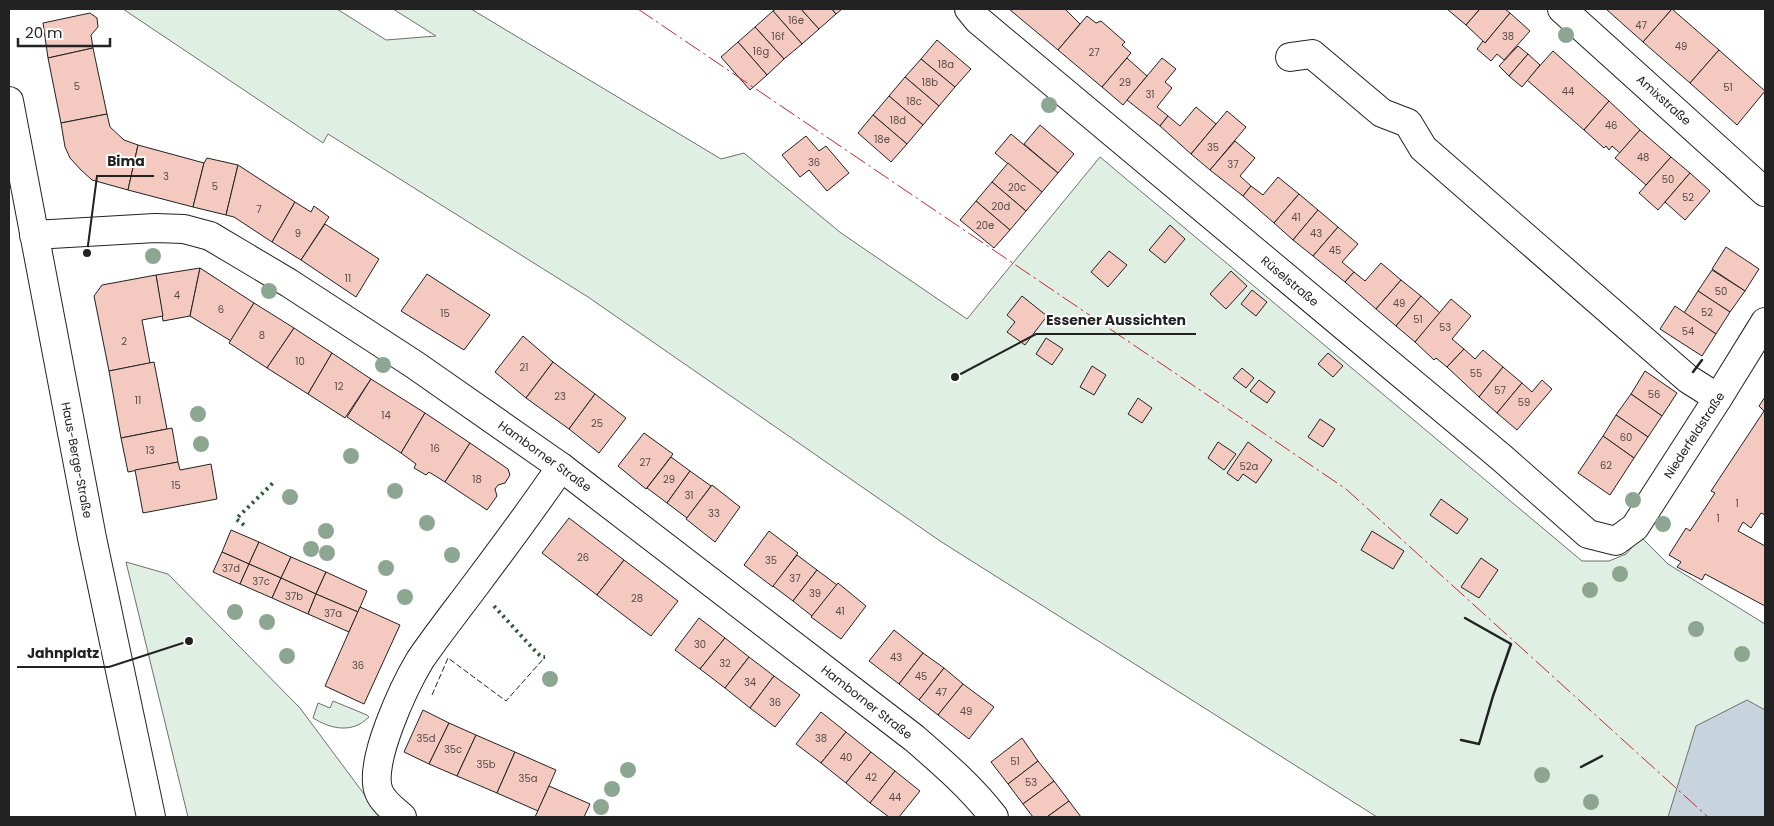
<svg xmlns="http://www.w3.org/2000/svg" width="1774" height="826" font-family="Poppins,sans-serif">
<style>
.green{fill:#e0efe3;stroke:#6f6f6f}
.water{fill:#c7d3dd;stroke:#6f6f6f}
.building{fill:#f3c9c0;stroke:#222}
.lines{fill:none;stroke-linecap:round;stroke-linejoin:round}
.minor-casing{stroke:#222;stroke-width:30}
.major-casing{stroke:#222;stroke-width:30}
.minor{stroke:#fff;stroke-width:28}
.major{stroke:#fff;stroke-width:28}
.hedge{stroke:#2f5e38;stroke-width:4;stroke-dasharray:2.5 4;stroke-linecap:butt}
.fence{stroke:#222;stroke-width:1;stroke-dasharray:6 2.5;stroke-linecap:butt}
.wall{stroke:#222;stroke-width:2.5}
.power{stroke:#c62828;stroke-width:1;stroke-dasharray:18 4 2.5 4;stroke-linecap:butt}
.tree{fill:#8da692}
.labels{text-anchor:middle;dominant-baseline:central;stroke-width:4;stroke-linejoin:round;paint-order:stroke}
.number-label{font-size:10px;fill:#564c4a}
.street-label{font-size:12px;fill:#222;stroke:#fff}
.leader{fill:none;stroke:#222;stroke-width:2}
.callout-dot{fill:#222;stroke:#fff;stroke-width:2}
.callout-label{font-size:14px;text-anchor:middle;font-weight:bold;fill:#222;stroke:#fff;stroke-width:4;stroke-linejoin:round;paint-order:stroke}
</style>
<rect width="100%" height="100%" fill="#fff"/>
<g class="green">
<polygon points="123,9 337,9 386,40 436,36 393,9 471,9 721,159 744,153 841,233 967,319 1100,157 1582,561 1609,561 1626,554 1641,537 1668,564 1765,624 1765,817 1377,817 940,541 588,297 328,134 323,143"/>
<polygon points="126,562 168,574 300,708 364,794 390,817 188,817"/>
<path d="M333 701 367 715 369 717C352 734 331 729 313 718L318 703 330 708Z"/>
</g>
<polygon class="water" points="1747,700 1765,710 1765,817 1668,817 1696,726"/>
<g class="building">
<polygon points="776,9 801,9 819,29 802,44 773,11"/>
<polygon points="801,9 832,9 836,14 819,29"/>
<polygon points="832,9 842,9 836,14"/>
<polygon points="1009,9 1065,9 1080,24 1058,50"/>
<polygon points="1447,9 1480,9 1466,25"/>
<polygon points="1480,9 1505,9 1510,13 1485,43 1466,25"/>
<polygon points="1606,9 1672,9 1643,42"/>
<polygon points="1672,9 1719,50 1690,83 1643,42"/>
<polygon points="773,11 802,44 784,59 755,27"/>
<polygon points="90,13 97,18 98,27 91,35 93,48 48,58 43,23"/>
<polygon points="1510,13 1530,31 1504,60 1497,54 1491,61 1477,49 1483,41 1485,43"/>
<polygon points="1087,16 1096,23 1101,21 1125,42 1122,45 1131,53 1102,87 1058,50"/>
<polygon points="755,27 784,59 767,75 738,42"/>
<polygon points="937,40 971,69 955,87 921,59"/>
<polygon points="738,42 767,75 750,90 721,57"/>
<polygon points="1518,46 1528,54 1509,76 1499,66"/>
<polygon points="93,48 107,114 61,123 48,58"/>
<polygon points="1719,50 1765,91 1737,125 1690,83"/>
<polygon points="1553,51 1609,101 1584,130 1527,80"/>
<polygon points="1528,54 1540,65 1522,87 1509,76"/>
<polygon points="1127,58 1147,76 1123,105 1102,87"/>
<polygon points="1162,58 1176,69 1165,82 1172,88 1157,107 1168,116 1160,126 1127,100"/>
<polygon points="921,59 955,87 939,106 905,77"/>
<polygon points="905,77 939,106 923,125 889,96"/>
<polygon points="889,96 923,125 907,144 873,115"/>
<polygon points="1609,101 1640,130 1620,153 1612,146 1609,150 1606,146 1604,148 1584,130"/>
<polygon points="1196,107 1216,124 1191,154 1160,126 1168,116 1180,126"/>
<polygon points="1227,111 1246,127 1210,170 1191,154"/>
<polygon points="107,114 110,127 124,140 138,145 128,190 92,180 81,170 70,158 65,147 61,123"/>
<polygon points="873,115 907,144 891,162 858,133"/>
<polygon points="1040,125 1074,154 1058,173 1024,144"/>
<polygon points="1640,130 1671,157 1646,185 1615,158"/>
<polygon points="1011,134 1058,173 1042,192 995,153"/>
<polygon points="806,136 819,151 826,146 849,173 827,191 809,170 800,177 782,155"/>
<polygon points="1235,141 1255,158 1240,176 1251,186 1243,196 1210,170"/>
<polygon points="138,145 204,163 193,207 128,190"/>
<polygon points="1671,157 1690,173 1658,210 1639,193"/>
<polygon points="207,158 238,165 226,215 193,207 204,163"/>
<polygon points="1008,163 1042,192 1026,211 992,182"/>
<polygon points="238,165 295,202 272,242 234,217 226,215"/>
<polygon points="1690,173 1710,191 1685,220 1665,202"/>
<polygon points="1278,177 1299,194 1274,223 1243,196 1251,186 1263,195"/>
<polygon points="992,182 1026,211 1010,230 976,201"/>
<polygon points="1299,194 1318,210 1293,240 1274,223"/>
<polygon points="976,201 1010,230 994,248 960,220"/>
<polygon points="295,202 311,212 314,206 329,217 301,260 272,242"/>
<polygon points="1318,210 1338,227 1313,256 1293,240"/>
<polygon points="325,224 379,259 356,297 301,260"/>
<polygon points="1170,225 1185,239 1165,263 1149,250"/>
<polygon points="1338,227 1358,244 1342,262 1354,272 1345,282 1313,256"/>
<polygon points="1726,247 1759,269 1745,291 1712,269"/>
<polygon points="1109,251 1127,265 1108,287 1091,272"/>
<polygon points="1381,263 1401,280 1376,309 1345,282 1354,272 1365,281"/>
<polygon points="200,268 190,316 163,321 156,275"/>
<polygon points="200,268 254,303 231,341 190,316"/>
<polygon points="1712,270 1745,291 1730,312 1698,291"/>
<polygon points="1231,271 1247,286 1226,309 1210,294"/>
<polygon points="427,274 490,315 464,350 401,311"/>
<polygon points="156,275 163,316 142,320 150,363 109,371 94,296 102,285"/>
<polygon points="1401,280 1421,296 1396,326 1376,309"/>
<polygon points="1252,290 1267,302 1256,316 1241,304"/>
<polygon points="1698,291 1730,312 1716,334 1684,313"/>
<polygon points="1022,296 1047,316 1025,345 1007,332 1015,322 1007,315"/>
<polygon points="1421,296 1440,313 1415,342 1396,326"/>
<polygon points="1451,299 1471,316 1452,339 1464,349 1447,367 1436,358 1434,360 1415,342"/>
<polygon points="254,303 294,328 267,368 229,343"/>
<polygon points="1675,306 1716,334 1702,356 1660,329"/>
<polygon points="294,328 332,353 308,394 267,368"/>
<polygon points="523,336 553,362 526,398 495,372"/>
<polygon points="1046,338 1063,349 1052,365 1036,354"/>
<polygon points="1464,349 1475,359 1483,350 1503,367 1479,397 1447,367"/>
<polygon points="332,353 371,379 345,418 308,394"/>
<polygon points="1328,353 1343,366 1333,377 1318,364"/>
<polygon points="154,362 167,429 121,438 109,371"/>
<polygon points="553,362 595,394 569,429 526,398"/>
<polygon points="1092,366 1106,375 1094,395 1080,387"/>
<polygon points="1503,367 1522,383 1497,413 1479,397"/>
<polygon points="1242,368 1254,378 1246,388 1233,378"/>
<polygon points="1645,371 1677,393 1662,416 1631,394"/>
<polygon points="371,379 425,413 401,453 347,417"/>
<polygon points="1259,380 1275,392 1267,403 1250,391"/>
<polygon points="1542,380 1552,389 1517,430 1497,413 1522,383 1532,392"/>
<polygon points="595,394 626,418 599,453 569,429"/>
<polygon points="1631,394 1662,416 1648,437 1616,415"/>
<polygon points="1765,397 1765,515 1761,513 1751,528 1743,522 1738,531 1765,546 1765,606 1705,574 1702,580 1677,567 1681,562 1669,555 1686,528 1690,531 1715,493 1711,491 1764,411 1759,406"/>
<polygon points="1138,398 1152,408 1142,423 1128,414"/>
<polygon points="425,413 470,443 445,482 429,472 426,475 414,468 416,464 401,453"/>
<polygon points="1616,415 1648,437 1634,458 1603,436"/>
<polygon points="1320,419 1335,429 1323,447 1308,437"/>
<polygon points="172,428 178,462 128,472 121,438"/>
<polygon points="644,433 673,454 646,489 618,466"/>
<polygon points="1603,436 1634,458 1610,495 1578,473"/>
<polygon points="1218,442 1236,454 1224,470 1208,458"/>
<polygon points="1248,442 1272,460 1256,483 1243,474 1238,481 1227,473"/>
<polygon points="470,443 508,469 510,475 505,483 498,485 495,489 497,496 487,510 445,482"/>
<polygon points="671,457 690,471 667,503 647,488"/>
<polygon points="178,462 180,470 211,464 217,499 143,513 135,470"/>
<polygon points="690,471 711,486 687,518 667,503"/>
<polygon points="712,485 740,507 715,542 686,519"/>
<polygon points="1441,499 1468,519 1457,534 1430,515"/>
<polygon points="569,518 624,560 597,595 542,553"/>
<polygon points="231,530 259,542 249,564 222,552"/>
<polygon points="769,531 798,553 773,587 744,565"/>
<polygon points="1372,531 1404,551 1393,569 1361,550"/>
<polygon points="259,542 291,557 281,578 249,564"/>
<polygon points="222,552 249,564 240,584 213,572"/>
<polygon points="797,555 817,570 793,601 773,586"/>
<polygon points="291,557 326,572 316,594 281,578"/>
<polygon points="1481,558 1498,570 1479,598 1461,587"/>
<polygon points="624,560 678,601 651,636 597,595"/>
<polygon points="249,564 281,578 272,598 240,584"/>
<polygon points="817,570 837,585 812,616 793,601"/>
<polygon points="326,572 367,591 358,612 316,594"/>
<polygon points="281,578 316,594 308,614 272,598"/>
<polygon points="838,583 866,606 841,639 811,617"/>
<polygon points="316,594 358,612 349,632 308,614"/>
<polygon points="360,607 400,625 364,704 325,686"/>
<polygon points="699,618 725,638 700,669 675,650"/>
<polygon points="894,630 923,653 899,684 869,661"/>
<polygon points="725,638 749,657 725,688 700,669"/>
<polygon points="923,653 944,668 919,700 899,684"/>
<polygon points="749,657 774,676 750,708 725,688"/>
<polygon points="944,668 963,684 938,715 919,700"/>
<polygon points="774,676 800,695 775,727 750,708"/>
<polygon points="963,684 994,707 969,739 938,715"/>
<polygon points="423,710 449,723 429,764 404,752"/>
<polygon points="821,712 846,732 821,763 796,744"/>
<polygon points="449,723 476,735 457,776 429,764"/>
<polygon points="846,732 871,752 846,783 821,763"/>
<polygon points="476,735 515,752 497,793 457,776"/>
<polygon points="1022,738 1038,761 1008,784 991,762"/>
<polygon points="515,752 556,770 538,811 497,793"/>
<polygon points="871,752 895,771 870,803 846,783"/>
<polygon points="1038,761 1054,781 1023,804 1008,784"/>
<polygon points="895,771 920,791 899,817 889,817 870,803"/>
<polygon points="1054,781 1069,801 1047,817 1033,817 1023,804"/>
<polygon points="549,786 590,804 584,817 535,817"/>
<polygon points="1069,801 1081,817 1047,817"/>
</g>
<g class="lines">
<defs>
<g id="minor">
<polyline points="969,9 978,20 1502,458 1588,534 1616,541 1635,527 1718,398 1765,322"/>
<polyline points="1562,9 1765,192"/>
<polyline points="1290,57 1312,54 1382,113 1408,123 1423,148 1688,379 1718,398"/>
<path d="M34 235 155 228 184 229 210 236 289 283 415 365 561 467 914 738C943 763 971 787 994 817"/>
<path d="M402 817C394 810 383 802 379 792 367 764 405 685 420 660 437 635 456 611 474 587 504 547 533 508 561 467"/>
</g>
<polyline id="major" points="9,101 92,538 151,817"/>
</defs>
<use href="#minor" class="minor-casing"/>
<use href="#major" class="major-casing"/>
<use href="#minor" class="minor"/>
<use href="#major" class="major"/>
<g class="hedge">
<polyline points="244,525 236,519 274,482"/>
<polyline points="494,606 537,653 542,657 545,657"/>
</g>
<polyline class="fence" points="432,695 448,658 506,701 545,657"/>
<g class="wall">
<polyline points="1693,372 1702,360"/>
<polyline points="1461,740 1479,744 1493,696 1511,644 1465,618"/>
<polyline points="1581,767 1602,756"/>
</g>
<polyline class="power" points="638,9 1346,489 1708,817"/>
</g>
<g class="tree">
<circle cx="1566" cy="35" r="8"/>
<circle cx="1049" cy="105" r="8"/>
<circle cx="153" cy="256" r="8"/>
<circle cx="269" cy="291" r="8"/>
<circle cx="383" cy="365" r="8"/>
<circle cx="198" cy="414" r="8"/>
<circle cx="201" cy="444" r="8"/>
<circle cx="351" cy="456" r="8"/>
<circle cx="395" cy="491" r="8"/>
<circle cx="290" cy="497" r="8"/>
<circle cx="1633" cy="500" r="8"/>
<circle cx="427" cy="523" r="8"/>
<circle cx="1663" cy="524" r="8"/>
<circle cx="326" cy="531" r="8"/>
<circle cx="311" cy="549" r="8"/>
<circle cx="327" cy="553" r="8"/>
<circle cx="452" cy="555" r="8"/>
<circle cx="386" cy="568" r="8"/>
<circle cx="1620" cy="574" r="8"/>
<circle cx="1590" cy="590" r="8"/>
<circle cx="405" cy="597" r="8"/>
<circle cx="235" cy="612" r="8"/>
<circle cx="267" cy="622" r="8"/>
<circle cx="1696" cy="629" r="8"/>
<circle cx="1742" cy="654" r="8"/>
<circle cx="287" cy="656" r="8"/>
<circle cx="550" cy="679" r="8"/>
<circle cx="628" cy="770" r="8"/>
<circle cx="1542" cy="775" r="8"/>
<circle cx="612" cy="789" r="8"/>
<circle cx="1591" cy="802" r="8"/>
<circle cx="601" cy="807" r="8"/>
</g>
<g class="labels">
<g class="number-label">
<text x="796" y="20">16e</text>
<text x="1641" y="25">47</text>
<text x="778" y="36">16f</text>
<text x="1508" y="36">38</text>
<text x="1681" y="46">49</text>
<text x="761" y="51">16g</text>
<text x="1094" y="52">27</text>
<text x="946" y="64">18a</text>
<text x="930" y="82">18b</text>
<text x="1125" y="82">29</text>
<text x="77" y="86">5</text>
<text x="1728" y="87">51</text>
<text x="1568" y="91">44</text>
<text x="1150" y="94">31</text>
<text x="914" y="101">18c</text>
<text x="898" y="120">18d</text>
<text x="1611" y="125">46</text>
<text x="882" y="139">18e</text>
<text x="1213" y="147">35</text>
<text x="1643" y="157">48</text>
<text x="814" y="162">36</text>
<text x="1233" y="164">37</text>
<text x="166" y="176">3</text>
<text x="1668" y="179">50</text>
<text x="215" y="186">5</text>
<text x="1017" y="187">20c</text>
<text x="1688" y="197">52</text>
<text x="1001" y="206">20d</text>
<text x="259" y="209">7</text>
<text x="1296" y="217">41</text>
<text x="985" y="225">20e</text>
<text x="298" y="233">9</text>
<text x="1316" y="233">43</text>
<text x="1335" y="250">45</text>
<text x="348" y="278">11</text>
<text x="1721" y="291">50</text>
<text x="177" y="295">4</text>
<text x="1399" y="303">49</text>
<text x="221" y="309">6</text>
<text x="1707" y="312">52</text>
<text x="445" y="313">15</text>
<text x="1418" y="319">51</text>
<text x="1445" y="327">53</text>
<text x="1688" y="331">54</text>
<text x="262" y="335">8</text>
<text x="124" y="341">2</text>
<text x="300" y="361">10</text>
<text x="524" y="367">21</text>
<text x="1476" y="373">55</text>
<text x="339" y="386">12</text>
<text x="1500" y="390">57</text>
<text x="1654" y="394">56</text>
<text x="560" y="396">23</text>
<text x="138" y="400">11</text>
<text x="1524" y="402">59</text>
<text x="386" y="415">14</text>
<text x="597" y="423">25</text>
<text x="1626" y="437">60</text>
<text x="435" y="448">16</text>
<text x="150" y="450">13</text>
<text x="645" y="462">27</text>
<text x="1606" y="465">62</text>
<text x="1249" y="466">52a</text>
<text x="477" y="479">18</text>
<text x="669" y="479">29</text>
<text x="176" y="485">15</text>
<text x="689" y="495">31</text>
<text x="1737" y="503">1</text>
<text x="714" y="513">33</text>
<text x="1718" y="518">1</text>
<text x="583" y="557">26</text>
<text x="771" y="560">35</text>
<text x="231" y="568">37d</text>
<text x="795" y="578">37</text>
<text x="261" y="581">37c</text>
<text x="815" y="593">39</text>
<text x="294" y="596">37b</text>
<text x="637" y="598">28</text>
<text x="840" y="611">41</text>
<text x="333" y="613">37a</text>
<text x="700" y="644">30</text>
<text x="896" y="657">43</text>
<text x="725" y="663">32</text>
<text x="358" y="665">36</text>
<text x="921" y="676">45</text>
<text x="750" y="682">34</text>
<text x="941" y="692">47</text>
<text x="775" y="702">36</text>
<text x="966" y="711">49</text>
<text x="426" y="738">35d</text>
<text x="821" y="738">38</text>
<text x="453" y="749">35c</text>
<text x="846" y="757">40</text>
<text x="1015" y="761">51</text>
<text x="486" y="764">35b</text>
<text x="871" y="777">42</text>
<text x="528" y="778">35a</text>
<text x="1031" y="782">53</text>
<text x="895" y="797">44</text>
</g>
<g class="street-label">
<text transform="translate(1664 100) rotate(42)">Amixstraße</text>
<text transform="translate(1290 281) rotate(40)">Rüselstraße</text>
<text transform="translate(1694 435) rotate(-57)">Niederfeldstraße</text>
<text transform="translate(545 456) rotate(36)">Hamborner Straße</text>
<text transform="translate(77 460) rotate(79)">Haus-Berge-Straße</text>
<text transform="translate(867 702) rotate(38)">Hamborner Straße</text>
</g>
</g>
<path class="leader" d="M87 253L97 176H154M955 377L1036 334H1196M189 641L109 667H17"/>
<g class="callout-dot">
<circle cx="87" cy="253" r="5"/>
<circle cx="955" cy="377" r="5"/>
<circle cx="189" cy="641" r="5"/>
</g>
<g class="callout-label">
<text x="126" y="166">Bima</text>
<text x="1116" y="325">Essener Aussichten</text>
<text x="63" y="658">Jahnplatz</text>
</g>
<rect width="1774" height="826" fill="none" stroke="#222222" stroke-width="20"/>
<path d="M18 38v8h92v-8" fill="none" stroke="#222222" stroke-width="2.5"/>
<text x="25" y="38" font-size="15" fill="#222222" stroke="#ffffff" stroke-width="4" paint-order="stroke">20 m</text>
</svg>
